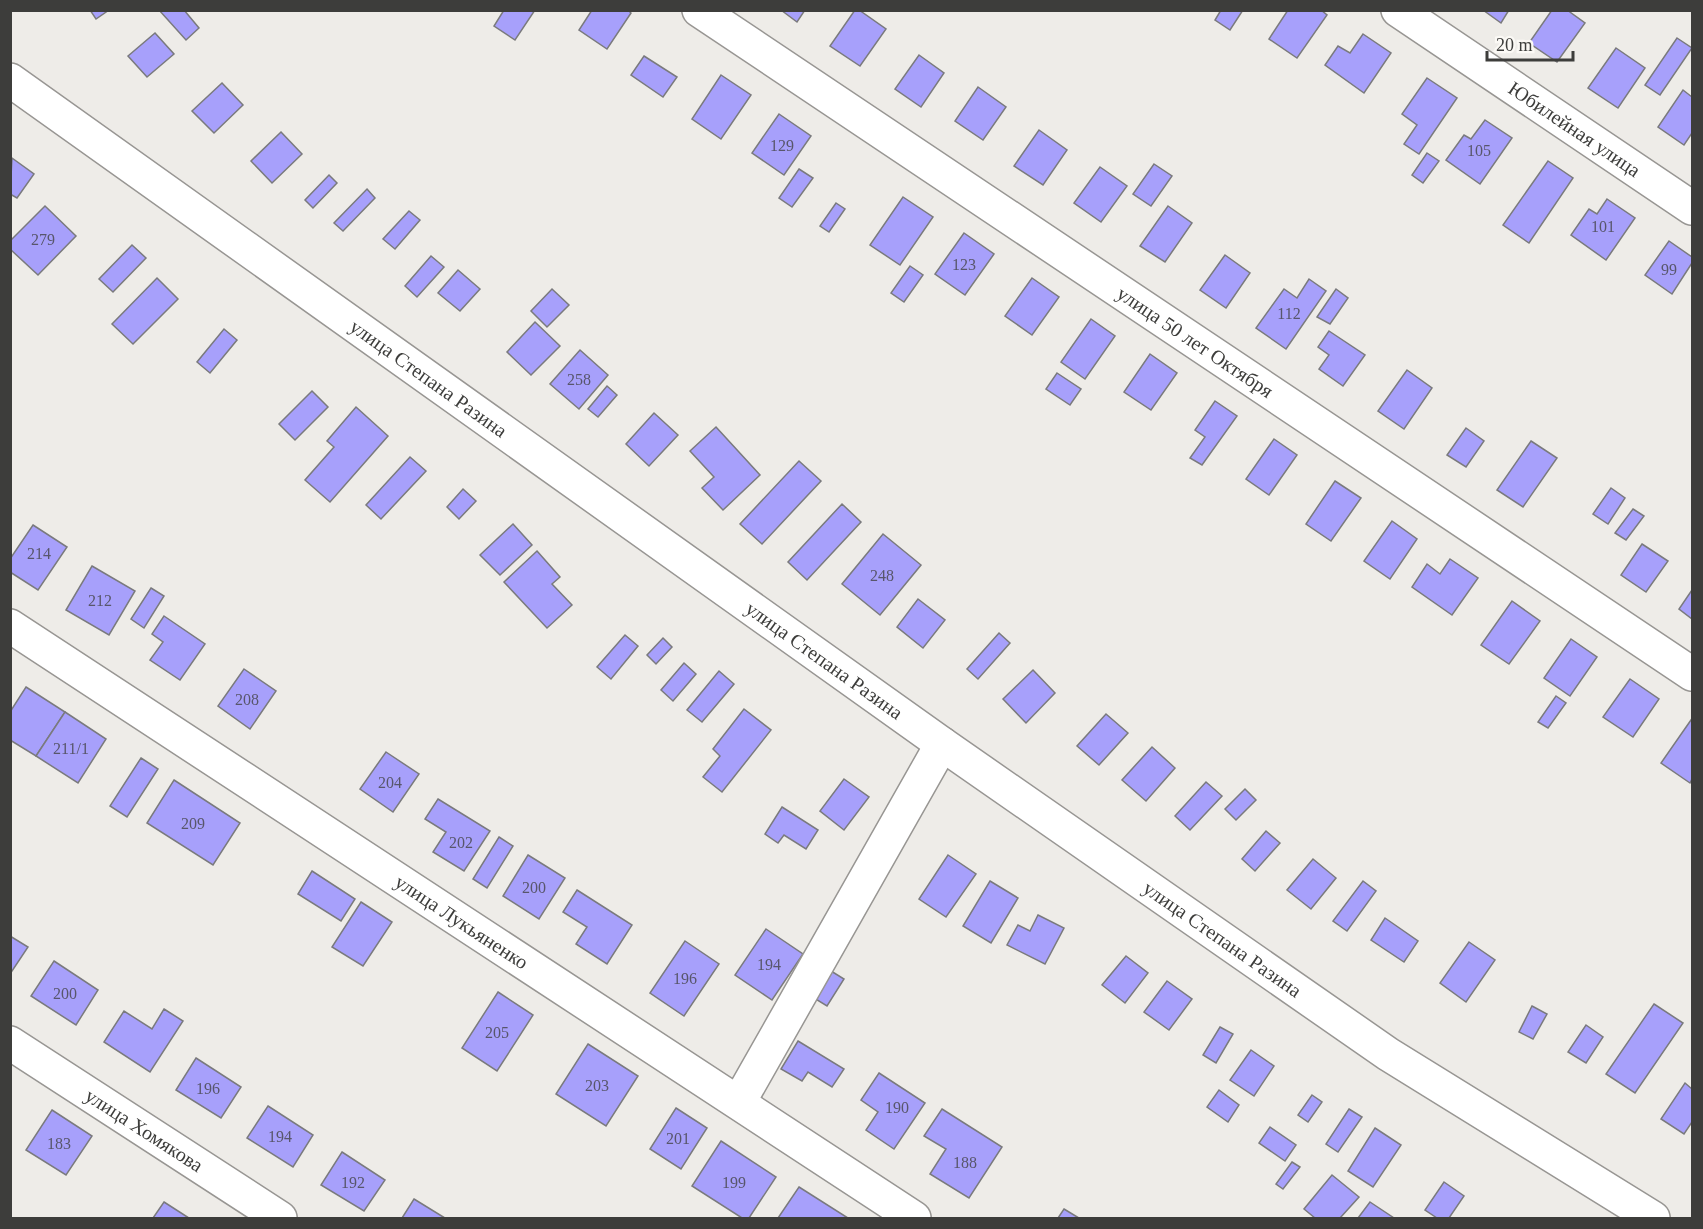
<svg xmlns="http://www.w3.org/2000/svg" width="1703" height="1229" font-family="Georgia,serif">
<style>
.building{fill:#a7a0fb;stroke:#7a7a7d;stroke-width:1.5}
.lines{fill:none;stroke-linecap:round;stroke-linejoin:round}
.minor-casing{stroke:#989693;stroke-width:36}
.minor{stroke:#fff;stroke-width:33}
.labels{text-anchor:middle;dominant-baseline:central;stroke-width:4.5;stroke-linejoin:round;paint-order:stroke}
.number-label{font-size:16px;fill:#58566b}
.street-label{font-size:20px;fill:#3d3d3b;stroke:#fbf9f5}
</style>
<rect width="100%" height="100%" fill="#eeece8"/>
<g class="building">
<polygon points="90,10 109,10 96,19"/>
<polygon points="159,10 184,10 199,28 186,40"/>
<polygon points="504,10 535,10 515,40 494,26"/>
<polygon points="592,10 628,10 631,13 607,49 579,30"/>
<polygon points="781,10 805,10 797,22"/>
<polygon points="855,10 859,10 886,29 860,66 830,46"/>
<polygon points="1221,10 1243,10 1230,30 1215,20"/>
<polygon points="1288,10 1321,10 1327,15 1297,58 1269,39"/>
<polygon points="1483,10 1509,10 1501,23"/>
<polygon points="1552,10 1567,10 1585,23 1557,62 1529,43"/>
<polygon points="155,33 174,54 147,77 128,56"/>
<polygon points="1363,34 1391,53 1364,93 1325,65 1338,46 1350,53"/>
<polygon points="1677,38 1692,48 1660,95 1645,85"/>
<polygon points="1616,48 1645,68 1618,108 1588,88"/>
<polygon points="919,55 944,73 921,107 895,89"/>
<polygon points="644,56 677,77 663,97 631,75"/>
<polygon points="721,75 751,95 721,139 692,119"/>
<polygon points="1427,78 1457,98 1419,154 1404,144 1417,125 1402,114"/>
<polygon points="222,83 243,105 214,133 192,111"/>
<polygon points="978,87 1006,107 983,140 955,121"/>
<polygon points="1683,90 1692,97 1692,133 1684,145 1658,127"/>
<polygon points="779,114 811,136 784,175 752,153"/>
<polygon points="1485,120 1512,138 1480,184 1446,160 1464,135 1471,139"/>
<polygon points="1039,130 1067,150 1043,185 1014,166"/>
<polygon points="281,132 302,154 272,183 251,161"/>
<polygon points="1427,153 1439,161 1423,183 1412,175"/>
<polygon points="12,158 34,174 17,198 10,194"/>
<polygon points="1548,161 1573,178 1529,243 1503,225"/>
<polygon points="1154,164 1172,176 1151,206 1133,194"/>
<polygon points="1100,167 1127,186 1101,222 1074,203"/>
<polygon points="799,169 813,178 792,207 779,198"/>
<polygon points="329,175 337,183 313,208 305,200"/>
<polygon points="367,189 375,198 343,231 334,223"/>
<polygon points="903,197 933,217 900,265 870,245"/>
<polygon points="1607,199 1635,218 1606,260 1571,235 1589,209 1597,214"/>
<polygon points="836,203 845,209 829,232 820,226"/>
<polygon points="45,206 76,236 38,275 10,249 10,241"/>
<polygon points="1168,206 1192,223 1165,262 1140,246"/>
<polygon points="409,211 420,220 395,249 383,239"/>
<polygon points="964,233 994,254 965,295 935,274"/>
<polygon points="1669,241 1692,257 1692,263 1672,294 1645,275"/>
<polygon points="132,245 146,258 113,292 99,279"/>
<polygon points="1225,255 1250,273 1226,308 1200,290"/>
<polygon points="431,256 444,267 417,297 405,286"/>
<polygon points="910,266 923,275 904,302 891,293"/>
<polygon points="458,270 480,289 460,311 438,293"/>
<polygon points="157,278 178,299 133,344 112,324"/>
<polygon points="1032,278 1059,297 1032,335 1005,316"/>
<polygon points="1309,279 1326,291 1286,349 1256,328 1284,289 1297,298"/>
<polygon points="552,289 569,305 547,327 531,311"/>
<polygon points="1336,289 1348,298 1330,324 1317,317"/>
<polygon points="1091,319 1115,336 1085,379 1061,362"/>
<polygon points="535,322 560,346 531,375 507,352"/>
<polygon points="224,329 237,340 210,373 197,362"/>
<polygon points="1329,331 1365,355 1343,386 1319,369 1329,355 1318,347"/>
<polygon points="580,350 608,375 579,409 550,384"/>
<polygon points="1150,354 1177,373 1151,410 1124,392"/>
<polygon points="1407,370 1432,388 1404,429 1378,411"/>
<polygon points="1057,373 1081,389 1070,405 1046,389"/>
<polygon points="607,386 617,395 598,417 588,409"/>
<polygon points="312,391 328,407 295,440 279,424"/>
<polygon points="1215,401 1237,416 1202,465 1190,458 1205,437 1195,430"/>
<polygon points="356,407 388,436 330,502 305,480 334,447 327,441"/>
<polygon points="654,413 678,435 649,466 626,444"/>
<polygon points="716,427 760,475 723,510 702,488 714,477 690,451"/>
<polygon points="1466,428 1484,441 1466,467 1447,455"/>
<polygon points="1274,439 1297,455 1269,495 1246,479"/>
<polygon points="1531,441 1557,458 1523,507 1497,490"/>
<polygon points="410,457 426,471 381,519 366,505"/>
<polygon points="799,461 821,481 762,544 740,524"/>
<polygon points="1335,481 1361,498 1331,541 1306,524"/>
<polygon points="1611,488 1625,498 1608,524 1593,514"/>
<polygon points="463,489 476,501 459,519 447,507"/>
<polygon points="842,504 861,522 807,580 788,562"/>
<polygon points="1633,509 1644,516 1626,540 1615,533"/>
<polygon points="1392,521 1417,539 1390,579 1364,561"/>
<polygon points="513,524 532,545 500,575 480,555"/>
<polygon points="33,525 67,547 38,590 10,572 10,559"/>
<polygon points="883,534 921,565 880,615 842,584"/>
<polygon points="1642,544 1668,561 1646,592 1621,575"/>
<polygon points="537,551 560,577 552,584 572,605 547,628 504,582"/>
<polygon points="1450,559 1478,578 1452,615 1412,587 1427,564 1440,574"/>
<polygon points="92,566 135,591 109,635 66,610"/>
<polygon points="151,588 164,596 144,628 131,619"/>
<polygon points="1692,590 1692,619 1679,609"/>
<polygon points="918,599 945,620 923,648 897,627"/>
<polygon points="1512,601 1540,621 1509,664 1481,645"/>
<polygon points="164,616 205,644 180,680 150,660 163,642 152,634"/>
<polygon points="999,633 1010,643 978,679 967,669"/>
<polygon points="625,635 638,646 611,679 597,667"/>
<polygon points="663,638 672,647 656,664 647,655"/>
<polygon points="1571,639 1597,657 1570,696 1544,678"/>
<polygon points="684,663 696,674 673,701 661,690"/>
<polygon points="244,669 276,691 250,729 218,706"/>
<polygon points="1033,670 1055,693 1026,723 1003,699"/>
<polygon points="719,671 734,684 702,722 687,710"/>
<polygon points="1630,679 1659,699 1633,737 1603,717"/>
<polygon points="26,687 65,712 36,756 10,740 10,712"/>
<polygon points="1556,696 1566,703 1548,728 1538,722"/>
<polygon points="744,709 771,730 722,792 703,777 720,756 713,749"/>
<polygon points="65,712 106,739 78,783 36,756"/>
<polygon points="1106,714 1128,733 1099,765 1077,746"/>
<polygon points="1691,720 1692,721 1692,779 1690,783 1661,763"/>
<polygon points="1152,747 1175,768 1146,801 1122,780"/>
<polygon points="386,752 419,774 393,812 360,789"/>
<polygon points="141,758 158,769 127,817 110,806"/>
<polygon points="844,779 869,797 844,830 820,811"/>
<polygon points="174,780 240,823 213,865 147,823"/>
<polygon points="1206,782 1222,796 1190,830 1175,816"/>
<polygon points="1245,789 1256,800 1236,820 1225,809"/>
<polygon points="438,799 490,831 464,871 433,852 446,832 425,819"/>
<polygon points="782,807 818,830 806,849 784,835 778,843 765,834"/>
<polygon points="1266,831 1280,843 1255,871 1242,859"/>
<polygon points="499,837 513,846 487,888 473,879"/>
<polygon points="528,855 565,878 539,919 503,896"/>
<polygon points="948,855 976,874 946,917 919,899"/>
<polygon points="1313,859 1336,878 1311,909 1287,890"/>
<polygon points="312,871 355,899 341,921 298,894"/>
<polygon points="990,881 1018,898 991,943 963,926"/>
<polygon points="1363,881 1376,891 1347,931 1333,921"/>
<polygon points="577,890 632,925 607,964 576,944 587,927 563,912"/>
<polygon points="361,902 392,922 363,966 332,947"/>
<polygon points="1038,915 1064,928 1045,964 1007,945 1018,925 1030,931"/>
<polygon points="1385,918 1418,941 1404,962 1371,940"/>
<polygon points="766,929 803,954 772,1000 735,975"/>
<polygon points="10,936 28,947 10,974"/>
<polygon points="685,941 719,964 684,1016 650,993"/>
<polygon points="1469,942 1495,960 1466,1002 1440,983"/>
<polygon points="1126,956 1148,973 1125,1003 1102,985"/>
<polygon points="54,961 98,990 76,1025 31,996"/>
<polygon points="831,971 844,979 827,1006 814,998"/>
<polygon points="1167,981 1192,999 1169,1030 1144,1012"/>
<polygon points="498,992 533,1015 497,1071 462,1048"/>
<polygon points="1654,1004 1683,1023 1635,1093 1606,1074"/>
<polygon points="1532,1006 1547,1014 1533,1039 1519,1032"/>
<polygon points="164,1009 183,1021 150,1072 104,1042 124,1011 152,1029"/>
<polygon points="1586,1025 1603,1037 1586,1063 1568,1052"/>
<polygon points="1220,1027 1233,1034 1216,1063 1203,1055"/>
<polygon points="798,1041 844,1069 832,1087 808,1072 802,1081 781,1069"/>
<polygon points="588,1044 638,1076 606,1126 556,1094"/>
<polygon points="1251,1050 1274,1066 1254,1096 1230,1080"/>
<polygon points="196,1058 241,1087 221,1118 176,1090"/>
<polygon points="879,1073 925,1103 894,1149 866,1130 878,1112 861,1100"/>
<polygon points="1685,1083 1692,1089 1692,1122 1684,1134 1661,1119"/>
<polygon points="1219,1090 1239,1105 1228,1122 1207,1107"/>
<polygon points="1312,1095 1322,1102 1308,1122 1298,1115"/>
<polygon points="268,1106 313,1135 293,1167 247,1138"/>
<polygon points="676,1108 707,1128 681,1169 650,1149"/>
<polygon points="942,1109 1002,1147 969,1198 930,1174 946,1149 924,1136"/>
<polygon points="1349,1109 1362,1117 1338,1152 1326,1144"/>
<polygon points="52,1110 92,1136 66,1175 26,1150"/>
<polygon points="1270,1127 1296,1145 1285,1161 1259,1143"/>
<polygon points="1375,1128 1401,1145 1373,1187 1348,1171"/>
<polygon points="721,1141 776,1177 749,1218 742,1218 692,1186"/>
<polygon points="342,1152 385,1180 364,1211 321,1185"/>
<polygon points="1292,1162 1300,1167 1283,1189 1276,1184"/>
<polygon points="1332,1175 1359,1197 1340,1218 1315,1218 1304,1209"/>
<polygon points="1444,1182 1464,1196 1449,1218 1437,1218 1425,1210"/>
<polygon points="799,1187 848,1218 778,1218"/>
<polygon points="414,1199 445,1218 402,1218"/>
<polygon points="164,1202 189,1218 153,1218"/>
<polygon points="1370,1202 1394,1218 1358,1218"/>
<polygon points="1064,1209 1079,1218 1058,1218"/>
</g>
<g class="lines">
<defs>
<g id="minor">
<path id="s1" d="M699 10 1692 674"/>
<path id="s2" d="M1398 10 1692 208"/>
<path id="s3" d="M10 80 942 744 1388 1054 1653 1218"/>
<path id="s4" d="M10 626 914 1218"/>
<path id="s5" d="M10 1043 280 1218"/>
<polyline points="739,1102 942,744"/>
</g>
</defs>
<use href="#minor" class="minor-casing"/>
<use href="#minor" class="minor"/>
</g>
<g class="labels">
<g class="number-label">
<text x="782" y="145">129</text>
<text x="1479" y="150">105</text>
<text x="1603" y="226">101</text>
<text x="43" y="239">279</text>
<text x="964" y="264">123</text>
<text x="1669" y="269">99</text>
<text x="1289" y="313">112</text>
<text x="579" y="379">258</text>
<text x="39" y="553">214</text>
<text x="882" y="575">248</text>
<text x="100" y="600">212</text>
<text x="247" y="699">208</text>
<text x="71" y="748">211/1</text>
<text x="390" y="782">204</text>
<text x="193" y="823">209</text>
<text x="461" y="842">202</text>
<text x="534" y="887">200</text>
<text x="769" y="964">194</text>
<text x="685" y="978">196</text>
<text x="65" y="993">200</text>
<text x="497" y="1032">205</text>
<text x="597" y="1085">203</text>
<text x="208" y="1088">196</text>
<text x="897" y="1107">190</text>
<text x="280" y="1136">194</text>
<text x="678" y="1138">201</text>
<text x="59" y="1143">183</text>
<text x="965" y="1162">188</text>
<text x="353" y="1182">192</text>
<text x="734" y="1182">199</text>
</g>
<g class="street-label">
<text stroke="none"><textPath href="#s2" startOffset="213">Юбилейная улица</textPath></text>
<text stroke="none"><textPath href="#s1" startOffset="597">улица 50 лет Октября</textPath></text>
<text stroke="none"><textPath href="#s3" startOffset="514">улица Степана Разина</textPath></text>
<text stroke="none"><textPath href="#s3" startOffset="1000">улица Степана Разина</textPath></text>
<text stroke="none"><textPath href="#s4" startOffset="540">улица Лукьяненко</textPath></text>
<text stroke="none"><textPath href="#s3" startOffset="1486">улица Степана Разина</textPath></text>
<text stroke="none"><textPath href="#s5" startOffset="160">улица Хомякова</textPath></text>
</g>
</g>
<rect width="1703" height="1229" fill="none" stroke="#3d3d3b" stroke-width="24"/>
<path d="M1487 51v9h86v-9" fill="none" stroke="#3d3d3b" stroke-width="3"/>
<text x="1496" y="51" font-size="18" fill="#3d3d3b" stroke="#fbf9f5" stroke-width="4.5" paint-order="stroke">20 m</text>
</svg>
